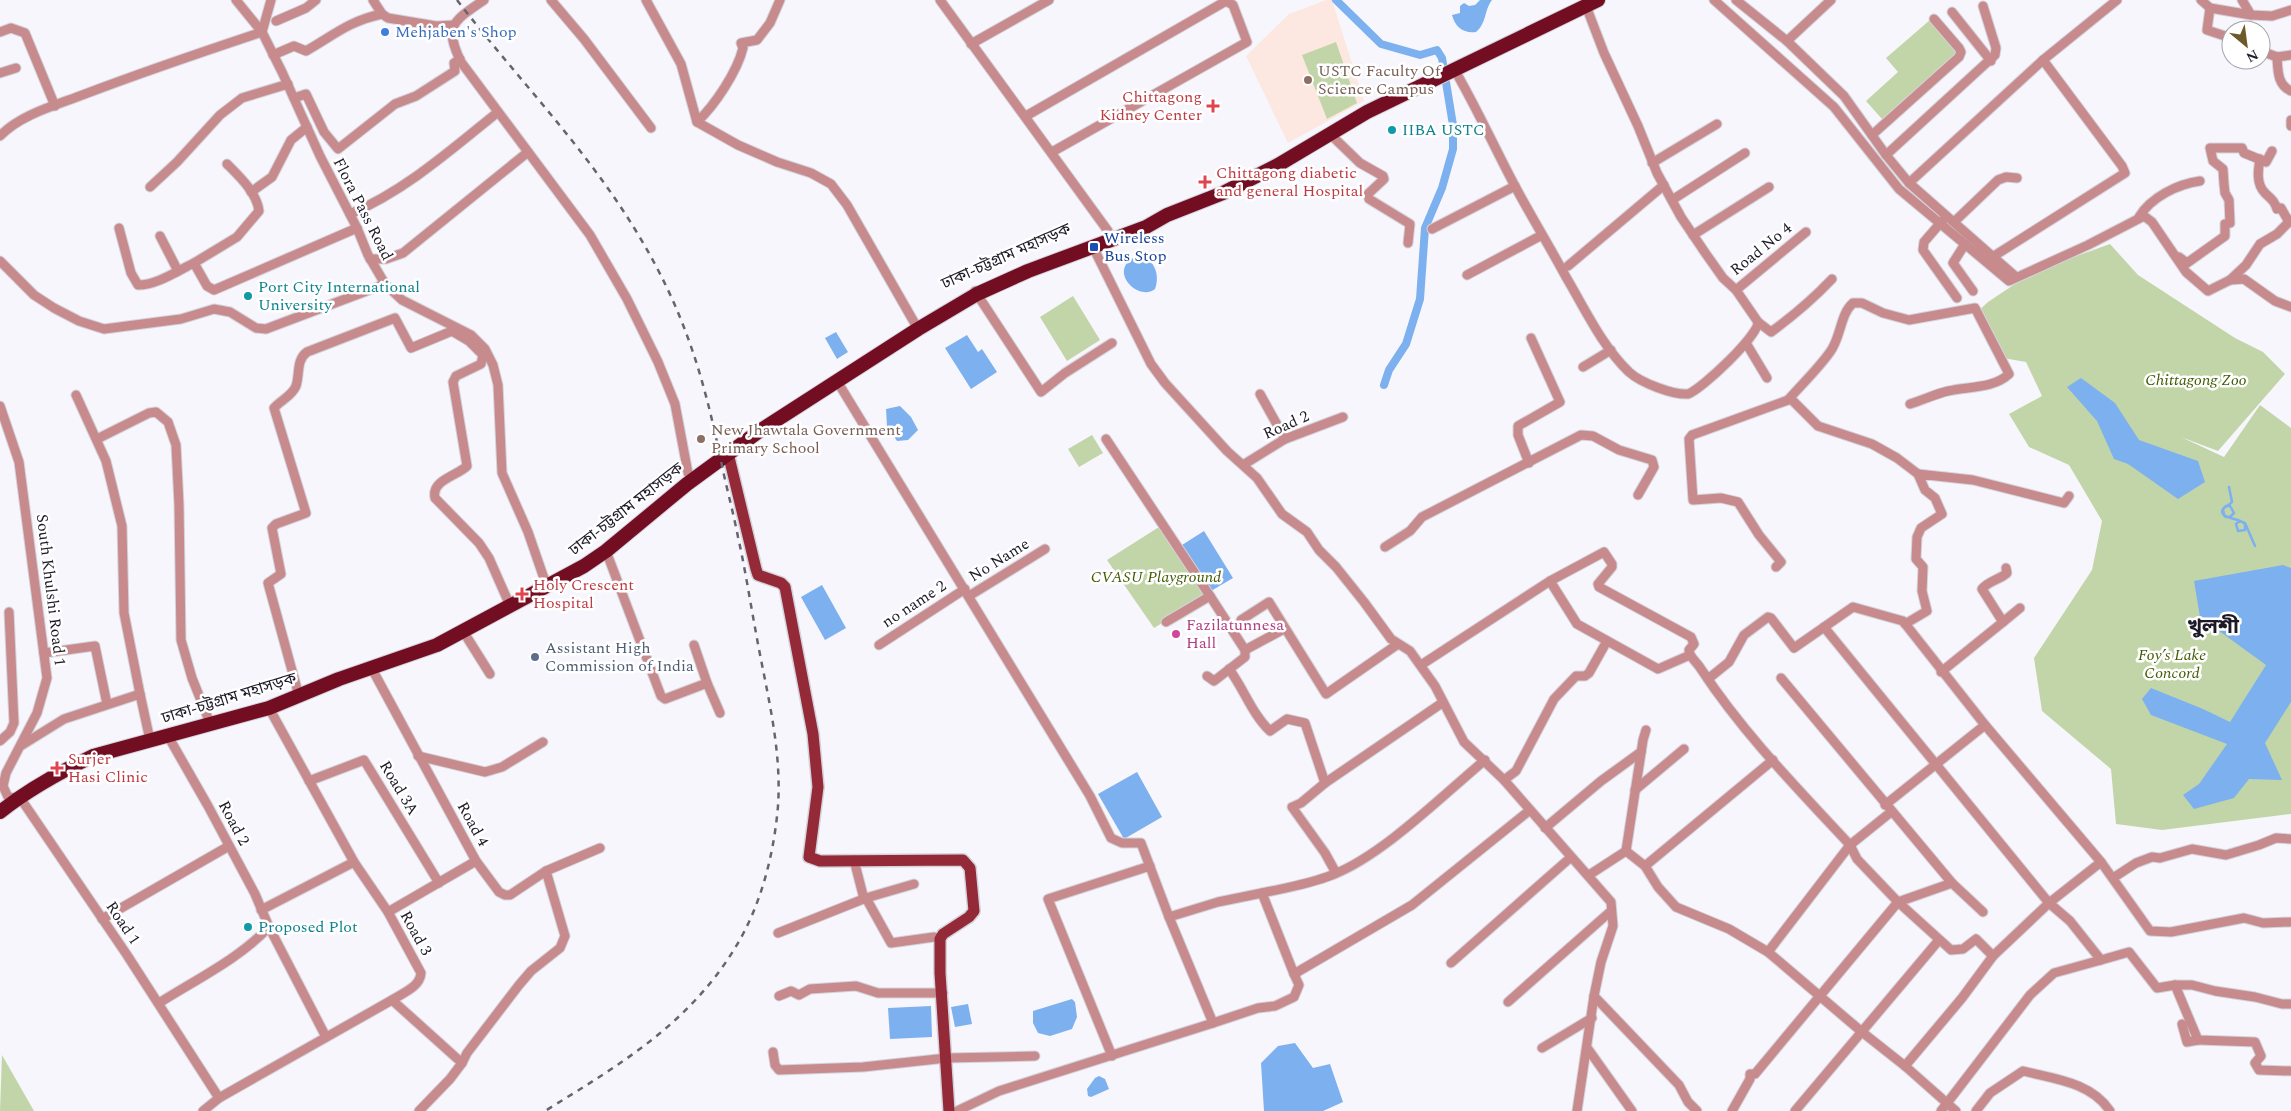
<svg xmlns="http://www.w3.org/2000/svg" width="2291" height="1111" font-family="Spectral,'Noto Sans Bengali',serif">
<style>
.education{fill:#fce8e1}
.green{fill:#c2d5a8}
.water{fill:#7db0ee}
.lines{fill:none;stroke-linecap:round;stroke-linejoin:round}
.stream{stroke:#7db0ee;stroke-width:2.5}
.canal{stroke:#7db0ee;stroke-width:8}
.minor-casing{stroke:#d4d3db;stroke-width:11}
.major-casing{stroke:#d4d3db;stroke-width:14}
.highway-casing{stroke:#d4d3db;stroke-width:16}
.minor{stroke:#c88b8d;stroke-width:9}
.major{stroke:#942a38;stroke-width:11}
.highway{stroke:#730d22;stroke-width:14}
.rail{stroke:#66646f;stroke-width:2.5;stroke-dasharray:6 6;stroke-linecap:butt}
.shop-dot{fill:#3f7fe0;stroke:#fff;stroke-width:2}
.education-dot{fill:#8d6e63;stroke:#fff;stroke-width:2}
.health-dot{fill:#e0444e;stroke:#fff;stroke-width:2}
.culture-dot{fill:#0f9aa8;stroke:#fff;stroke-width:2}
.transit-dot{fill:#1a4fb4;stroke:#fff;stroke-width:2}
.hotel-dot{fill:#d1479c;stroke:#fff;stroke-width:2}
.service-dot{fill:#5c6f8a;stroke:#fff;stroke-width:2}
.labels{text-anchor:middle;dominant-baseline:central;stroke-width:5;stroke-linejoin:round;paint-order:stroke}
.shop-label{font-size:16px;fill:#366cbe;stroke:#fff;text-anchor:start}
.education-label{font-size:16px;fill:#785e54;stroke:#fff;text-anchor:start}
.health-label{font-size:16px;fill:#be3a42;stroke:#fff;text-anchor:start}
.culture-label{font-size:16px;fill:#0d838f;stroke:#fff;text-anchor:start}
.street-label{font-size:16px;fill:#1d1a27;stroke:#fff}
.transit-label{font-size:16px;fill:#164399;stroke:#fff;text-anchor:start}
.park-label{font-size:16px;font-style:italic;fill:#425b03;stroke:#fff}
.hotel-label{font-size:16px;fill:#b23c85;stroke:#fff;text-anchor:start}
.service-label{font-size:16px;fill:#4e5e75;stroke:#fff;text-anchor:start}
.district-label{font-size:21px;font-weight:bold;fill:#1d1a27;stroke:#fff}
</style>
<rect width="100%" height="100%" fill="#f7f6fd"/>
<polygon class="education" points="1326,0 1332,0 1364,101 1288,143 1246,56 1289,14"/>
<g class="green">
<polygon points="1930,20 1958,52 1882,119 1866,101 1898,72 1886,58"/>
<polygon points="1336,42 1357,103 1327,119 1302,55"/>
<polygon points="2110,244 2138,275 2235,338 2263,352 2285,374 2218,451 2181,437 2224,457 2260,405 2291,428 2291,814 2162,830 2116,824 2111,769 2042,711 2034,658 2092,570 2102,521 2069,465 2029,447 2009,414 2042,396 2026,362 2003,358 1975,314 1988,302 2021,280 2021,276"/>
<polygon points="1073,296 1100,340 1067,361 1040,317"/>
<polygon points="1092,435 1103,453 1079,467 1068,449"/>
<polygon points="1159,527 1206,596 1154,628 1107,560"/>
<polygon points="2,1055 34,1111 0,1111"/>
</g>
<g class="water">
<path d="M1480 0H1492C1484 10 1487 23 1476 32 1464 34 1455 27 1452 15L1460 13V6L1464 3 1469 6 1475 5Z"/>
<path d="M1140 255C1155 260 1160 275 1155 289 1137 303 1104 267 1140 255Z"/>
<polygon points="836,332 848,352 837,359 825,338"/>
<polygon points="967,335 978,352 982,349 997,372 971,389 945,348"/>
<polygon points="2081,378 2115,403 2139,440 2198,461 2205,482 2178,499 2128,464 2114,459 2097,421 2067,387"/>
<polygon points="900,406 911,417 918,430 908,440 897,441 887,426 886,409"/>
<polygon points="1204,531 1233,578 1211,591 1182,545"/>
<polygon points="2283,565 2291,568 2291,702 2265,743 2282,780 2249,779 2234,798 2194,809 2183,795 2199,784 2227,744 2151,715 2142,699 2151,688 2203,709 2230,722 2266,665 2200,617 2194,581"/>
<polygon points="822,585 846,628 825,640 801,597"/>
<polygon points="1137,772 1162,817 1124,839 1098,794"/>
<polygon points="1072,999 1075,1002 1077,1017 1072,1029 1050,1036 1038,1033 1033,1023 1033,1011"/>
<polygon points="968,1004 972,1024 955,1027 951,1007"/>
<polygon points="931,1006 932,1037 890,1039 888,1008"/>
<polygon points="1295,1043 1313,1068 1330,1064 1343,1102 1323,1111 1264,1111 1261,1063 1278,1046"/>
<polygon points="1099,1076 1105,1079 1109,1089 1091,1097 1088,1096 1087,1089 1095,1078"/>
</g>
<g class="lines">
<path class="stream" d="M2229 487 2232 502C2228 507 2216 509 2226 517H2230L2234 513 2230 506H2226L2223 509 2224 515C2231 520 2239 518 2245 524V530L2238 531 2236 524C2239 521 2241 521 2245 523L2255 546"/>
<polyline class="canal" points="1336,0 1381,44 1420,55 1437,50 1442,58 1453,125 1453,149 1442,188 1425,228 1420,299 1406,344 1389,370 1384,385"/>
<defs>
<g id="minor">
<polyline points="236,0 262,32 282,72 320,156 357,228 368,255 385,284 402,300 471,335 485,349 493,365 498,385 502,473 528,532 547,587"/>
<path d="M484 0C454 21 443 25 461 62L590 235 627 299 658 362 675 404 688 473"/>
<polyline points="551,0 584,39 651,128"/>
<path d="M646 0 681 64 697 122C715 105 737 72 743 48L741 43 757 40 770 23 780 0"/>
<polyline points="940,0 1108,231"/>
<polyline points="1714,0 1834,107 1899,189 2009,281 2088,245 2144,216 2152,222 2186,272 2208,291 2230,280 2246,265 2260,244 2277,234 2291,220"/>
<polyline points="1736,0 1787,41 1844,96 1886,155 1909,183 2016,277"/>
<polyline points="2201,0 2210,8 2251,15 2272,16 2291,10"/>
<polyline points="2242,0 2251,15"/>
<path d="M1586 6 1604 53 1638 126 1657 173 1681 217 1706 254 1723 278 1736 290 1758 322 1771 332C1793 316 1813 299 1832 279"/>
<polyline points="2210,8 2207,30 2231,38"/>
<polyline points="1952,12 1991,61"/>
<polyline points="382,14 388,18 436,26 454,25"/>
<polyline points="276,21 306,8 316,0"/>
<polyline points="0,32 11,28 25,33 55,106"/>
<polyline points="262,32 271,0"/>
<polyline points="1787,41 1831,0"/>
<polyline points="971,44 1049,0"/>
<polyline points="2261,51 2277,57 2291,55"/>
<path d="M273 55 294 46 306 51C334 35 349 21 382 14L373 0"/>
<path d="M2277 57C2278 70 2277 85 2291 91"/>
<path d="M1454 69C1477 108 1495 149 1516 188 1532 218 1550 247 1566 277 1585 309 1602 346 1629 372 1641 383 1673 395 1688 394 1702 389 1759 335 1758 322"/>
<polyline points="0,73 16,68"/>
<polyline points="294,98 306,94 324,132 338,149 395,104 416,96 455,71 454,63 460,59"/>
<polyline points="1026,116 1226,1 1233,5 1247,42 1052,152"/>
<polyline points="2291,120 2291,126"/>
<polyline points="697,122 738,145 777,162 811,173 831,184 847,205 918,329"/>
<polyline points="1330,134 1360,163 1383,176 1384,179 1368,194 1369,199 1410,224 1408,243"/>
<polyline points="1872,135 1959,57 1961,52 1959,48 1934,19"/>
<path d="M0 136C21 114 57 105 85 94 143 72 202 52 262 32"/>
<polyline points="1886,155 1995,55 1996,48 1983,6"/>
<path d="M2260 159C2258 170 2256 184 2265 193 2271 199 2274 200 2277 209L2281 208 2289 222"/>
<polyline points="1652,163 1717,124"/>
<polyline points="1909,183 2043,60"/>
<polyline points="150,187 177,162 220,115 242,98 288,84"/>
<polyline points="251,192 272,177 291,140 307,127"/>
<polyline points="1672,200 1745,153"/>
<path d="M350 214C405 191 452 149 498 112"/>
<path d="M2139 217C2151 197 2178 184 2200 181"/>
<polyline points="1943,220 1924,242 1923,250 1957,298"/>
<polyline points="1954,222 1998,180 2006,177 2017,178"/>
<path d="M119 228 131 273 138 285C157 285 177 271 194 263L207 286 214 290 357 228"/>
<polyline points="1432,229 1515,186"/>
<polyline points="1693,235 1769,187"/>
<polyline points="160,236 178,271"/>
<polyline points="1965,244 1953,263 1973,291"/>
<polyline points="1093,247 1151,364 1165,383 1227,451 1257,478 1282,514 1307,532 1319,550 1336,567 1364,602 1391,639 1410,651 1435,686 1464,742 1504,780 1611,902 1613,926 1601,962 1594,996 1577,1111"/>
<polyline points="1994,256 2125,173 2122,166 2043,60 2117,0"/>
<polyline points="2179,257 2187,263 2225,236 2225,224 2230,223 2229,200 2225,193 2224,184 2223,169 2213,161 2210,148 2242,148 2244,153 2266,162 2272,151"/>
<polyline points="370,259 386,259 403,253 528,152"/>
<polyline points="0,261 34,295 54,308 79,321 104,329 181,319 214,309 230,312 256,328 266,329 385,284"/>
<path d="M194 263 237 237 259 211C257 193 240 177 227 164"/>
<polyline points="1568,266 1664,185"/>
<polyline points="1467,275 1542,235"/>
<polyline points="2230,280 2244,279 2275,301 2291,307"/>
<polyline points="1736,290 1806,232"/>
<polyline points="975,291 1041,392 1065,373 1112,343"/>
<polyline points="1746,343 1767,378"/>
<polyline points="1583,367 1611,350"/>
<polyline points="837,381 1090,796 1111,838 1122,843 1141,843 1169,917 1213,1023 999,1091 957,1111"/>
<polyline points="1260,394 1285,439"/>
<polyline points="76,395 106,461 122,526 124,613 140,694"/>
<path d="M1788 400C1802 384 1818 369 1830 352 1841 338 1840 314 1853 303H1862L1883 313 1909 320 1975 308 2009 374C1993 389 1969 386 1948 391 1935 394 1923 400 1910 404"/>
<polyline points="0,406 19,462 47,678 37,713 6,773 3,786 8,797 17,798 23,802 127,955 219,1098"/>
<polyline points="97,439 149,413 156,412 168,422 176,445 179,505 181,640 192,678 208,718"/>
<polyline points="1106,439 1210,596"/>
<polyline points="1529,463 1518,435 1518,426 1560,402 1531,338"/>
<polyline points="1243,465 1285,439 1343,417"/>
<polyline points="1385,547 1410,531 1422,517 1581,435 1593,436 1619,450 1652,460 1654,467 1638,495"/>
<polyline points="606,551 661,696 665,699 707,683 720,713"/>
<polyline points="1776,567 1781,562 1759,535 1738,502 1721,498 1693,500 1689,439 1692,435 1791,399 1818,426 1872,444 1897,458 1918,474"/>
<path d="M2006 568 2007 573C1999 580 1988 581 1982 589L2003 622 2020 608"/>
<polyline points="1550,581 1577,624 1658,669 1690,655"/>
<polyline points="969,596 1045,549"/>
<polyline points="1241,620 1269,602 1326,694 1398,644"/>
<polyline points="1166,622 1210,596 1245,650 1245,657 1214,681 1207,676"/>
<polyline points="1905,624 1927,611 1922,591 1923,567 1916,559 1917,537 1921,528 1942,514 1935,498 1925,490 1918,474 1973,480 2064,503 2069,496"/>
<polyline points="1824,627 2049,903 2101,862"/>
<polyline points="463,631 490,674"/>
<polyline points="694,645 707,683"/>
<polyline points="879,645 965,589"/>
<polyline points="1245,650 1284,629"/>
<polyline points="44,653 95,646 107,704"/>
<path d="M1421 665 1550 581 1604 552 1612 564V567L1598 584 1599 587 1691 637 1694 644 1689 650C1689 657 1697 662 1701 669 1743 733 1798 789 1850 845L1857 859 1898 902 1755 1074H1750V1079L1732 1111"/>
<polyline points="371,667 476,861 499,892 505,895 510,895 546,871 600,848"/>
<path d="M1229 669C1244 689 1252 714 1270 731L1287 719 1305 723 1325 783"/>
<polyline points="1941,672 2003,622"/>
<polyline points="1781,678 1952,883"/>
<polyline points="1708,679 1729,662 1744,635 1768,617 1771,618 1794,648 1853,607 1903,621 1985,725 1885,805"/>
<path d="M299 696 268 583 281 574 272 528 276 524 306 513 274 408C281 400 292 396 296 386 300 374 296 360 307 352L395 318 411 348 452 331 469 341 483 355 481 364 456 376 453 382 467 466C457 476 431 480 435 498L479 543 489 558 508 601"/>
<polyline points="1985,725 2101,862 2150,931 2171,932 2244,918 2263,923 2291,922"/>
<polyline points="0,741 10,732 14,723 9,612"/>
<polyline points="22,745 64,719 140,694 150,740"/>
<polyline points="418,756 485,772 502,767 543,742"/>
<polyline points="1504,780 1516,771 1554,699 1576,676 1585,676 1589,673 1607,641"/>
<polyline points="309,781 364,760 439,883"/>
<polyline points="1635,790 1684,749"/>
<polyline points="1545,828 1601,781 1641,752"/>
<polyline points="1626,851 1643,740 1646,730"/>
<polyline points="854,860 864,899"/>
<polyline points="1645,866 1773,760"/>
<polyline points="1336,873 1325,853 1292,807 1301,803 1325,783 1442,703"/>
<polyline points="1589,875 1626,851 1645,866 1658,887 1676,907 1729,929 1768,952 1862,1032 1905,1066 1956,1111"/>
<polyline points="2113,878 2136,863 2152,857 2160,858 2192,849 2226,855 2259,845 2276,838 2291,839"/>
<path d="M1262 893C1285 888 1310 884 1332 875 1382 856 1443 795 1485 760"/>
<polyline points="866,898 891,943 934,937 940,939"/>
<polyline points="261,910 354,862"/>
<polyline points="388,912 476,861"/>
<polyline points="1983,912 1952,883 1898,902 1951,950 1963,949 1976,939 1993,956"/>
<polyline points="1169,917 1218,902 1262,893 1294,974 1412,905 1530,810"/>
<polyline points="102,919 229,846"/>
<polyline points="269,927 326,1037"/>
<polyline points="778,933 866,898 914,884"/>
<polyline points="1768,952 1850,845 1891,812"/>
<polyline points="1451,963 1570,858"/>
<polyline points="2175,985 2192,985 2215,991 2255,997 2282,1004 2291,1004"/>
<polyline points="779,996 791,991 799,995 810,989 856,986 878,993 943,993"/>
<polyline points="1594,996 1679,1085 1688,1102 1697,1111"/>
<polyline points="392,1000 462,1063 450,1079 419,1111"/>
<polyline points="1508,1002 1611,911"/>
<path d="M159 1003C195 980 239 959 269 927L255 894 208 806 168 736"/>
<polyline points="1213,1023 1258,1008 1275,1006 1294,997 1299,985 1294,974"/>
<polyline points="2182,1024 2187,1042 2198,1040"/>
<polyline points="1542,1048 1592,1018"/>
<polyline points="1588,1049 1632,1111"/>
<polyline points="773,1052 775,1065 779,1070 863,1067 947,1058 1035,1056"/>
<polyline points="1112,1056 1048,899 1150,866"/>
<polyline points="462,1063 467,1053 519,985 531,971 560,948 565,936 546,871"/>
<polyline points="1905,1066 1962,998 1993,956 2049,903 2070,921 2101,960 2129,952 2157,988 2175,985 2198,1040 2255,1042 2261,1056 2255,1063 2259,1070 2291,1071"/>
<path d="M203 1111 219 1098 392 1000C403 993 420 987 421 973L388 912 354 862 269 708"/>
<polyline points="1795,1111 1939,940"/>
<polyline points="1941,1111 2030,995 2054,973 2101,960"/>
<path d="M1976 1111 1990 1093 2023 1071C2054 1079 2091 1082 2110 1111"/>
</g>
<polyline id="major" points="728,453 756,569 758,575 781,583 785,587 813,734 818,787 809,857 820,861 963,860 970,868 974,911 969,917 943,934 940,939 940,973 949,1111"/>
<path id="highway" d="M0 812C29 789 60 772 93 756L269 708 339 679 437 645 584 566 606 551 687 484 758 432 918 329 977 294 1028 271 1146 227 1167 215 1223 193 1278 165 1367 112 1598 0"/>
</defs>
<use href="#minor" class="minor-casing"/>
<use href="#major" class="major-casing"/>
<use href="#highway" class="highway-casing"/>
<use href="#minor" class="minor"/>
<use href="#major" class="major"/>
<use href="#highway" class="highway"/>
<path class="rail" d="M457 0C516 77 585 147 636 231 683 308 703 373 721 461 726 486 733 511 738 537 745 568 750 601 756 633 766 690 782 747 778 806 774 854 761 906 735 948 688 1025 619 1065 545 1111"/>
</g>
<circle class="shop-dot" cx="385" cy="32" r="5"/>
<g class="education-dot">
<circle cx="1308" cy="80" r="5"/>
<circle cx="701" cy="439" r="5"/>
</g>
<g class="health-dot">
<path d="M1210.5 98.5h5v5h5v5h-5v5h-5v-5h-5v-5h5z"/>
<path d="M1202.5 174.5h5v5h5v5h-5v5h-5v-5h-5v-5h5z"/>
<path d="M519.5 586.5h5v5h5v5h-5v5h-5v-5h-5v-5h5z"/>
<path d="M54.5 760.5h5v5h5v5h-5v5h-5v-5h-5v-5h5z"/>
</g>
<g class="culture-dot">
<circle cx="1392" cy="130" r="5"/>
<circle cx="248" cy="296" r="5"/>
<circle cx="248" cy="927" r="5"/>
</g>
<rect class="transit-dot" x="1089" y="242" width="10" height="10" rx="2.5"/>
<circle class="hotel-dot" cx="1176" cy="634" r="5"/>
<circle class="service-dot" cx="535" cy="657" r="5"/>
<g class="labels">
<g class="shop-label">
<text x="395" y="32">Mehjaben's Shop</text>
</g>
<g class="education-label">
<text x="1318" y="71">USTC Faculty Of<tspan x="1318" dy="18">Science Campus</tspan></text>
<text x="711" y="430">New Jhawtala Government<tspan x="711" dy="18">Primary School</tspan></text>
</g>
<g class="health-label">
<text x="1202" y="97" text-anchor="end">Chittagong<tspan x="1202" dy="18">Kidney Center</tspan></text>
<text x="1216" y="173">Chittagong diabetic<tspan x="1216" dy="18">and general Hospital</tspan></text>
<text x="533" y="585">Holy Crescent<tspan x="533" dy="18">Hospital</tspan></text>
<text x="68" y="759">Surjer<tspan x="68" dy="18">Hasi Clinic</tspan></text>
</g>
<g class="culture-label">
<text x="1402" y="130">IIBA USTC</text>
<text x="258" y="287">Port City International<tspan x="258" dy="18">University</tspan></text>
<text x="258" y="927">Proposed Plot</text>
</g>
<g class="street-label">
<text transform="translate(363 209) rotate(63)">Flora Pass Road</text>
<text transform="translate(1761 249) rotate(-39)">Road No 4</text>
<text transform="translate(1006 256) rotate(-24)">ঢাকা-চট্টগ্রাম মহাসড়ক</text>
<text transform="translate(1286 425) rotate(-24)">Road 2</text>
<text transform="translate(626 509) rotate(-38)">ঢাকা-চট্টগ্রাম মহাসড়ক</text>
<text transform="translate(999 560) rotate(-32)">No Name</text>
<text transform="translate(51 590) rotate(83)">South Khulshi Road 1</text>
<text transform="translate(914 604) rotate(-33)">no name 2</text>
<text transform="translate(229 698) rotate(-17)">ঢাকা-চট্টগ্রাম মহাসড়ক</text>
<text transform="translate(399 788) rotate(59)">Road 3A</text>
<text transform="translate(234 823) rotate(62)">Road 2</text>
<text transform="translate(473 824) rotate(61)">Road 4</text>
<text transform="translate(123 923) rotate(56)">Road 1</text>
<text transform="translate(416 933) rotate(61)">Road 3</text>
</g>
<g class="transit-label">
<text x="1104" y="238">Wireless<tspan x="1104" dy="18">Bus Stop</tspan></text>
</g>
<g class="park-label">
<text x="2196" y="380">Chittagong Zoo</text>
<text x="1156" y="577">CVASU Playground</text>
<text x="2172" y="655">Foy’s Lake<tspan x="2172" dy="18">Concord</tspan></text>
</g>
<g class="hotel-label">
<text x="1186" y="625">Fazilatunnesa<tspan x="1186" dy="18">Hall</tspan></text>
</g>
<g class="service-label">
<text x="545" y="648">Assistant High<tspan x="545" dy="18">Commission of India</tspan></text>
</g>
<g class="district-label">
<text x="2213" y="627">খুলশী</text>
</g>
</g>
<g transform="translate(2246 45) rotate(151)"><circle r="24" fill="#ffffff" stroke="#a5a3a9"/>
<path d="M0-4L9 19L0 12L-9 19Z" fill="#6d5a29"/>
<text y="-8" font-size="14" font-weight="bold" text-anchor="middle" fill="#1d1a27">N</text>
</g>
</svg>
